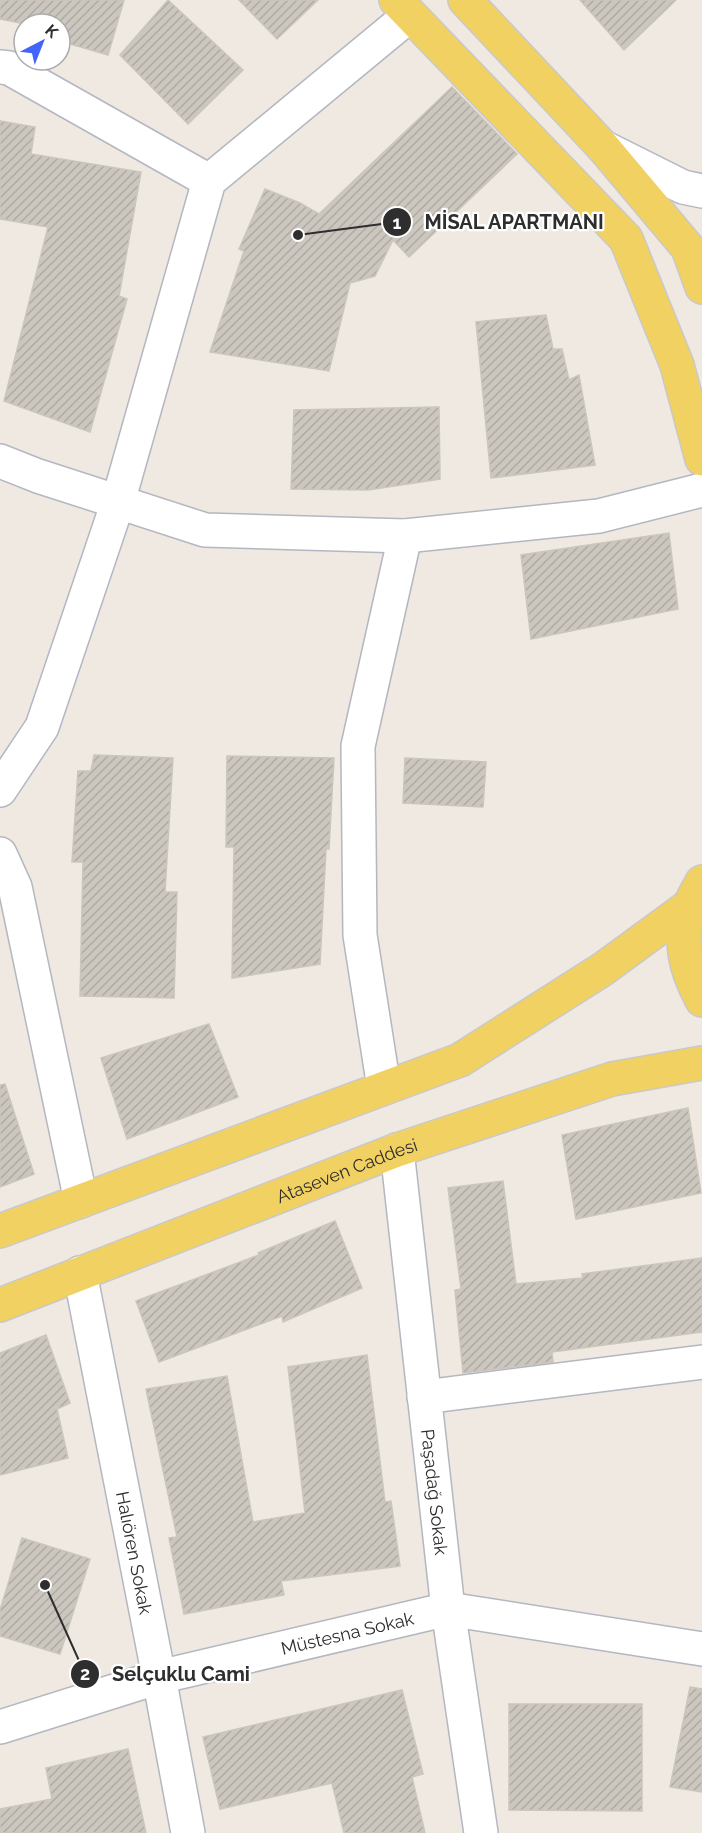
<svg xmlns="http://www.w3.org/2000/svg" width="702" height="1833" font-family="Raleway,sans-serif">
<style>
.building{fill:url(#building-hatch);stroke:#cbc5ba;stroke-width:1.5}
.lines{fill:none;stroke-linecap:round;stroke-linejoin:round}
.minor-casing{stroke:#b4b7c1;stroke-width:36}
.major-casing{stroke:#c9c9c9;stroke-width:36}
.minor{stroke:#fff;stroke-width:33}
.major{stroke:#f2d163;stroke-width:33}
.labels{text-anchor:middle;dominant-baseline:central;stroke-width:4.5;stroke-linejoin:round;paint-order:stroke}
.street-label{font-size:18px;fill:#2e2e2e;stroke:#fff}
.leader{fill:none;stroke:#2e2e2e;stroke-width:2}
.callout-dot{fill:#2e2e2e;stroke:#fff;stroke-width:2}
.mark-label{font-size:18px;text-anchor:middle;font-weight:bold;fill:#fff}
.callout-label{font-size:20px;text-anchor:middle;font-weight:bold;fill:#2e2e2e;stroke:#fff;stroke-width:4.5;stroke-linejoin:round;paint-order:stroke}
</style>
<defs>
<pattern id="building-hatch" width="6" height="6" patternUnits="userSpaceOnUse" patternTransform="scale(1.5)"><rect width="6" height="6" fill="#cbc7bf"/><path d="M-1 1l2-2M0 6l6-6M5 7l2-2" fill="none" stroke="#afaba4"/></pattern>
</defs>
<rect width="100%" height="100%" fill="#efe9e1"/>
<g class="building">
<polygon points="0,0 124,0 108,55 60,41 60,24 25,24 0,19"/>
<polygon points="168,0 243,70 188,124 120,55"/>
<polygon points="239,0 318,0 277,39"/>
<polygon points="580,0 676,0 624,50"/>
<polygon points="452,87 517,154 409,257 393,240 375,276 350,283 329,371 210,352 244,251 239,249 265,189 300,203 319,214"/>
<polygon points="0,121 35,127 31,154 141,172 119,296 127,299 90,432 4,401 48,227 0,219"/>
<polygon points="546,315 553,349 562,349 569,380 579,375 595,465 491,478 476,322"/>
<polygon points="439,407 440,479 368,490 291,489 294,410"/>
<polygon points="669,533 678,609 531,639 521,555"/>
<polygon points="94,755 173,758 165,892 177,892 174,998 80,996 83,862 72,862 78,771 91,771"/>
<polygon points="227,756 334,758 329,849 326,849 320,964 232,978 234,847 226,847"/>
<polygon points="405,758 486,762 483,807 403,803"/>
<polygon points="209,1024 238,1097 127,1139 101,1058"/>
<polygon points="5,1084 34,1174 0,1187 0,1085"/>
<polygon points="688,1108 701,1193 576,1219 562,1135"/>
<polygon points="503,1181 516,1284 583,1278 582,1274 702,1258 702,1332 552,1352 553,1362 463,1373 455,1290 461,1289 448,1188"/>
<polygon points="335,1221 362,1288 283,1322 282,1316 159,1362 136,1301 259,1255 258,1253"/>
<polygon points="46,1335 70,1403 57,1409 68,1458 0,1475 0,1353"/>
<polygon points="367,1355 385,1502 391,1501 400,1566 281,1581 284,1595 184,1614 169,1538 177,1537 146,1389 227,1376 253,1522 305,1513 288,1367"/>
<polygon points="22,1538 90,1559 60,1654 0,1636 0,1610"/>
<polygon points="690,1687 702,1689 702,1792 670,1787"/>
<polygon points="402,1690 423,1774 412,1777 425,1833 344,1833 332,1783 220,1809 203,1737"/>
<polygon points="509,1704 642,1704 642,1811 509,1810"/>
<polygon points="128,1749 146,1833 0,1833 0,1809 52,1799 46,1768"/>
</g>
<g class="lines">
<defs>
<g id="minor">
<polyline points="0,67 9,68 209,181"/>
<polyline points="603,147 683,187 702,191"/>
<polyline points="0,461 38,476 205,530 405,536 599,516 702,490"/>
<polyline points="0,790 42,727 118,502 209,181 410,15"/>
<polyline points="0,854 15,887 81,1201"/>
<polyline points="384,1088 360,935 358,746 405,536"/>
<path id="s1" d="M397 1150 448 1609 481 1833"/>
<path id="s2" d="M80 1273 159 1677 188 1833"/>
<polyline points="424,1397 702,1362"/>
<path id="s3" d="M0 1727 159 1677 448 1609 702 1649"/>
</g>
<g id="major">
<polyline points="396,0 626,239 677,365 702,459"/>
<polyline points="465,0 603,147 688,248 702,287"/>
<path d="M702 882C698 890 692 899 689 908 679 943 685 969 702 1000"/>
<polyline points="0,1231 460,1060 603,969 689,906"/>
<path id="s4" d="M0 1305 397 1150 612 1079 702 1063"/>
</g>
</defs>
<use href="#minor" class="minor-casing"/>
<use href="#major" class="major-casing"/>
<use href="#minor" class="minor"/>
<use href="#major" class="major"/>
</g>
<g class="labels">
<g class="street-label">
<text stroke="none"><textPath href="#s4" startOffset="372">Ataseven Caddesi</textPath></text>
<text stroke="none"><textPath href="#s1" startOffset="344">Paşadağ Sokak</textPath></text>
<text stroke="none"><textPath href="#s2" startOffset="285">Halıören Sokak</textPath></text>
<text stroke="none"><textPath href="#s3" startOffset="360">Müstesna Sokak</textPath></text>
</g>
</g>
<path class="leader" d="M298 235L397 222M45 1585L85 1674"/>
<g class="callout-dot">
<circle cx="298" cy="235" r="6"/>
<circle cx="45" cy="1585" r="6"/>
<circle cx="397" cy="222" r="15"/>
<circle cx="85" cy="1674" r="15"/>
</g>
<g class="mark-label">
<text x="397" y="229">1</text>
<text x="85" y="1680">2</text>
</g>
<g class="callout-label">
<text x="514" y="229">MİSAL APARTMANI</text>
<text x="181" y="1681">Selçuklu Cami</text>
</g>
<g transform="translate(42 42) rotate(42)"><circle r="28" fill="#ffffff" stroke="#ababab" stroke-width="1.5"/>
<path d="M0-4.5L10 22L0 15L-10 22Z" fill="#4264fb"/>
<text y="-9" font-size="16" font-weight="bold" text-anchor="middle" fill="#2e2e2e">K</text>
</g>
</svg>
